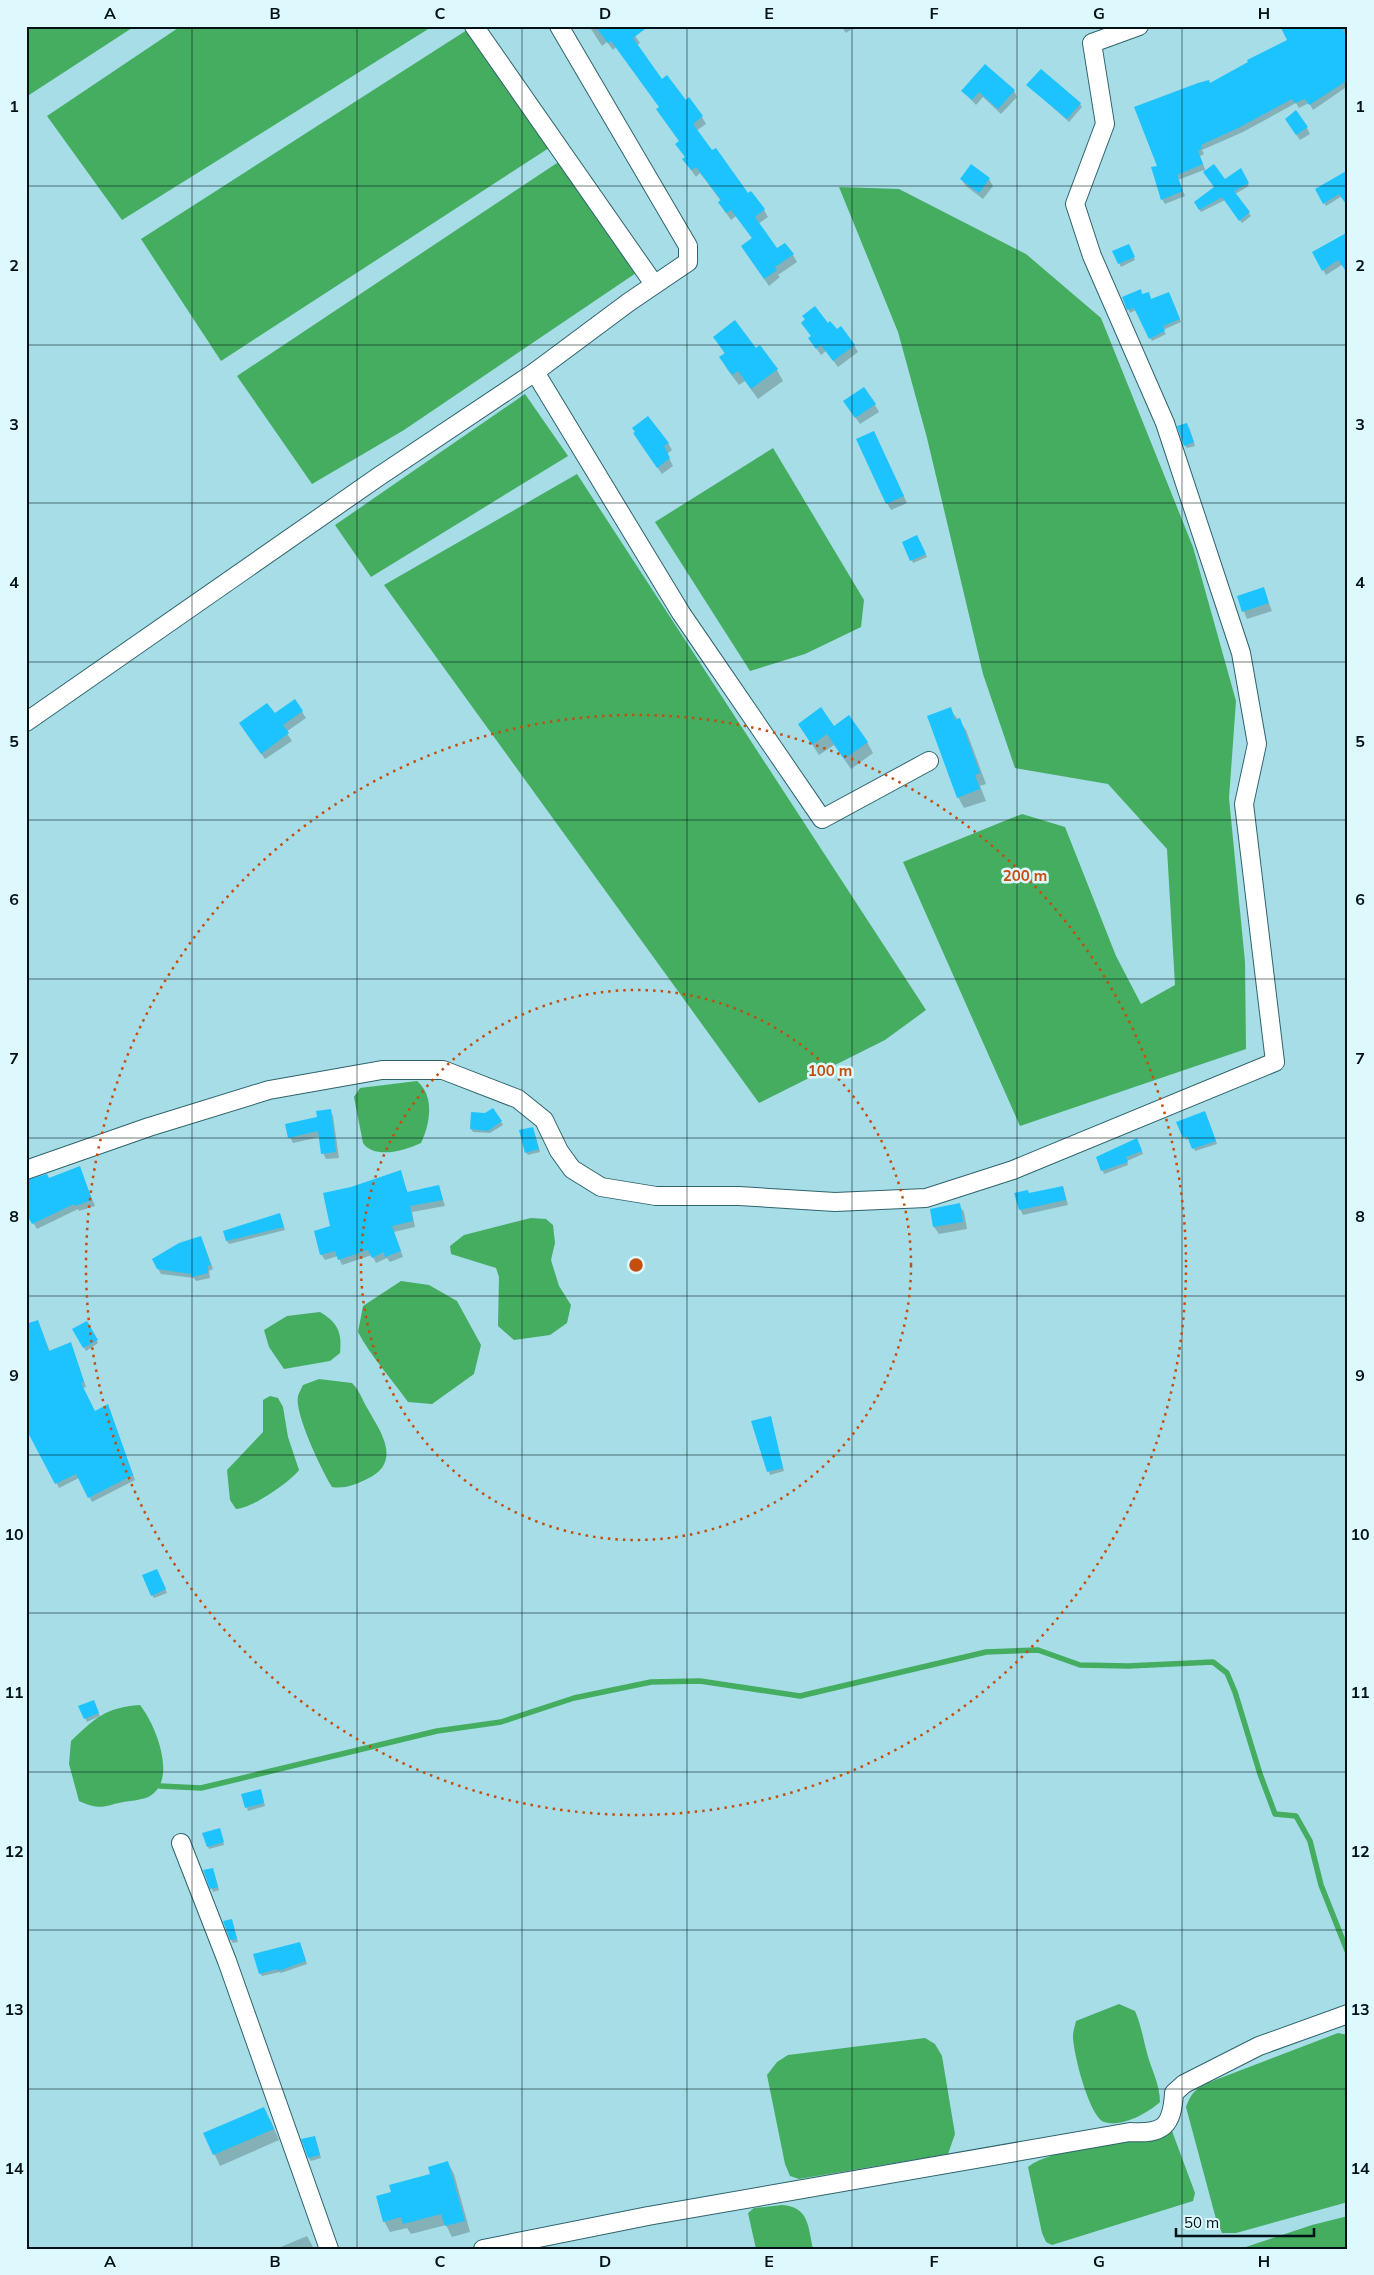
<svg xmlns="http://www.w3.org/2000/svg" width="1374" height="2275" font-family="Mulish,sans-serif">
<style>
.water{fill:#44ad60}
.shadow{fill:#0003}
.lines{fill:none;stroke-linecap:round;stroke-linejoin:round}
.stream{stroke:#44ad60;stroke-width:5.5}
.building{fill:#1cc3fe}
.minor-casing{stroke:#2f646d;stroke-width:20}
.minor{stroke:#fff;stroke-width:18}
.grid{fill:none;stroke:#001216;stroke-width:1;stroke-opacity:0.55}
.ring{fill:none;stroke:#c54e0e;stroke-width:2.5;stroke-dasharray:2.5 5}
.centre{fill:#c54e0e;stroke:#def9fe;stroke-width:2.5}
.ring-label{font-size:15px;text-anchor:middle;font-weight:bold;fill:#c54e0e;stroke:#def9fe;stroke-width:5;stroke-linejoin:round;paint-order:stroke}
.neatline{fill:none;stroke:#001216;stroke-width:2}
.grid-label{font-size:16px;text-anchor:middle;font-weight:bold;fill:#001216}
</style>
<rect width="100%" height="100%" fill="#a6dde7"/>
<g class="water">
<polygon points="26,26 135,26 26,97"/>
<polygon points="181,26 433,26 122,220 47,116"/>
<polygon points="467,30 552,146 221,361 141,239"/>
<polygon points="560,161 636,273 404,430 312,484 237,376"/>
<polygon points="839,187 899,189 1026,254 1101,318 1193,547 1236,701 1229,798 1245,962 1246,1049 1020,1126 903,862 1022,814 1065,827 1116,956 1141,1004 1175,985 1167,849 1108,784 1015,768 983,674 927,438 898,332"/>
<polygon points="525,394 568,456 371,577 335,525"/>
<polygon points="773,448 864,600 861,627 805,654 750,671 655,522"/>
<polygon points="577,474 926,1010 885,1040 759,1103 384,585"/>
<path d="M417 1081C435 1096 430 1124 421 1143 406 1150 375 1160 363 1143L354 1097 360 1088Z"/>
<polygon points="531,1218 546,1219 553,1225 555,1243 551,1260 559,1286 571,1305 567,1323 550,1335 514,1340 498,1326 499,1277 496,1268 451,1254 450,1246 464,1235"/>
<path d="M401 1281 429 1285 457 1301 481 1345 474 1374 432 1404 408 1402C392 1379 371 1357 358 1332L363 1306Z"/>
<path d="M320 1312C338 1323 342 1332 340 1353L330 1361 284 1369 269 1347 264 1330 287 1316Z"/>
<path d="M319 1379 352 1383C359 1390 361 1397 366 1406 380 1431 405 1463 365 1480 354 1485 344 1489 332 1487 322 1471 294 1413 298 1396 299 1393 301 1389 303 1385Z"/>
<path d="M270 1396 278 1398 283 1407 288 1437 299 1470C290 1482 251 1509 236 1509L230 1500 227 1470 263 1432V1400Z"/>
<path d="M140 1705C156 1725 180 1784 146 1798 139 1800 130 1801 123 1802 101 1807 100 1810 79 1801L69 1764 71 1741C94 1719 106 1707 140 1705Z"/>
<path d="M1119 2004 1135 2011C1141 2025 1143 2038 1147 2053 1151 2069 1160 2084 1160 2102 1148 2113 1121 2128 1104 2122 1089 2116 1073 2052 1073 2036 1073 2031 1075 2026 1076 2021Z"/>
<path d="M1338 2033 1348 2035V2202L1236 2233H1222L1216 2219 1186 2107C1191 2093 1196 2088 1210 2082Z"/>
<polygon points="925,2038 935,2044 942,2056 955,2134 948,2154 799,2179 790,2176 785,2164 767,2075 777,2062 788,2055"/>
<path d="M1172 2131 1195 2193 1193 2201 1052 2245 1046 2242 1042 2233 1028 2167C1053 2148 1111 2145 1142 2140 1152 2138 1162 2134 1172 2131Z"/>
<path d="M782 2205C809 2207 808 2226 813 2249H756L748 2213 754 2208Z"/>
<polygon points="1348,2216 1348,2249 1240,2249 1312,2225"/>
</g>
<g class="shadow">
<polygon points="592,26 628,26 640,43 637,45 662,81 686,102 689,99 702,117 706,124 696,131 747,195 764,210 768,217 758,224 777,250 793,255 797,262 778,275 780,277 769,286 746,253 753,239 736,216 731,220 719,203 721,201 700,173 696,177 684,160 686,158 680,142 657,110 660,108 616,47 613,50 607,42 602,46 591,29"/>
<polygon points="841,26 856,26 846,33"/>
<polygon points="1299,26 1348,26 1348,86 1313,110 1309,103 1299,108 1296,103 1243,132 1202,150 1204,154 1200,156 1206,172 1225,181 1240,170 1249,186 1235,194 1251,216 1242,223 1225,200 1201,212 1195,202 1216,188 1204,170 1178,180 1185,196 1165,204 1162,199 1159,166 1210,84 1288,40"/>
<polygon points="1028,85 1080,104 1082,107 1069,122"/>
<polygon points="963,91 1014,91 1017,97 1001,114 983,97 976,105"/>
<polygon points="1290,126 1307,128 1310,134 1300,140"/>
<polygon points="1345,173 1342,196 1326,206 1316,190"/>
<polygon points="961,179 989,179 993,186 983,199 966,186"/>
<polygon points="1128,246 1135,260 1121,267 1114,252"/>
<polygon points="1314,253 1348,261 1326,275"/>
<polygon points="1149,294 1151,300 1170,296 1181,322 1163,330 1166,334 1152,341 1136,310 1130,313 1123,298"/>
<polygon points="827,325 854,345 858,352 838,367 826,351 821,355 814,345 811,337"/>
<polygon points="714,337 755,350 777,370 783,381 758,399 745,381 739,385 727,369 721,358 725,354"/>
<polygon points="875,405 879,412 860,424 849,408"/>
<polygon points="1189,427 1195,446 1187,448 1185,445"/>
<polygon points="874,433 907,503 891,510 887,503"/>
<polygon points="638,440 668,443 672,450 667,454 673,466 662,474"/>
<polygon points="919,540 927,557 913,563 904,543"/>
<polygon points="1263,589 1272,611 1247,619 1238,597"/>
<polygon points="295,701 306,718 286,732 292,741 265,759 244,730 275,715"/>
<polygon points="950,709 966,730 986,784 980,786 986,801 964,808 958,797"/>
<polygon points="799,724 834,728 867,742 873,753 851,769 834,745 819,755"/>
<polygon points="493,1109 503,1125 490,1133 473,1132 471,1129"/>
<polygon points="330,1110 333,1116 339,1158 326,1159 323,1153 320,1137 293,1143 290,1137"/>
<polygon points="1205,1112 1217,1144 1195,1151 1189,1138 1186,1140 1178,1123"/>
<polygon points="533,1128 540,1152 528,1155 526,1152"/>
<polygon points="1139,1143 1143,1154 1127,1161 1128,1165 1104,1174 1098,1158"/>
<polygon points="400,1172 408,1193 439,1187 445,1206 412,1212 415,1227 394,1232 403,1257 390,1262 387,1258 376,1263 372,1255 342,1265 338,1256 325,1260 321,1254 331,1227 352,1188"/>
<polygon points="82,1174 95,1206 79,1211 78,1209 37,1229 29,1216 26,1218 26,1181"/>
<polygon points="1063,1187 1068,1205 1023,1215 1020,1209 1029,1194"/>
<polygon points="959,1205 964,1212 967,1229 939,1234 934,1227 931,1210"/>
<polygon points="281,1218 285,1230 229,1244 227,1241 224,1232"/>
<polygon points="203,1242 213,1269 209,1271 210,1278 196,1281 194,1278 161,1274 153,1260"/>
<polygon points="38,1321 50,1352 73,1349 86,1387 83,1388 94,1412 110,1411 135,1480 92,1502 79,1478 59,1488 26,1425"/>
<polygon points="86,1323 98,1343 86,1351 73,1330"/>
<polygon points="770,1417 784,1471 770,1475 753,1422"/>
<polygon points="158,1573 167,1593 154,1598 152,1595"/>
<polygon points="95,1705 100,1716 87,1722 80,1707"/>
<polygon points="262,1794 265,1806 248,1811 243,1795"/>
<polygon points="221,1833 224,1845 209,1849 208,1846"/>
<polygon points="205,1871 214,1872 219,1890 213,1892"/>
<polygon points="233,1924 238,1942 233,1943 231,1940"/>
<polygon points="300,1944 307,1964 281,1973 280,1972 262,1976 260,1973"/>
<polygon points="270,2119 279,2140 220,2166 205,2134"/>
<polygon points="316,2140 321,2158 311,2161 309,2158"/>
<polygon points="448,2163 454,2174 470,2232 452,2237 446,2225 411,2234 407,2228 390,2232 384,2221 432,2175"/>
<polygon points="307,2236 314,2249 276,2249"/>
</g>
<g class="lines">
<polyline class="stream" points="160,1786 201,1788 437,1731 501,1722 574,1698 651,1682 700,1681 800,1696 986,1652 1038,1650 1080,1665 1128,1666 1213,1662 1227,1673 1235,1692 1260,1774 1275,1814 1296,1816 1310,1841 1321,1885 1348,1953"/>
</g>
<g class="building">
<polygon points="595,26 649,26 633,38 662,79 667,75 686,100 689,97 703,116 693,124 712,150 716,148 748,193 751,191 765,209 755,217 777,248 785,243 794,254 775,267 777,270 764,279 741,246 752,238 731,210 726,213 718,202 721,200 696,167 691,170 682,159 685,157 675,144 679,141 656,109 659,107 611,41 608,43"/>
<polygon points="1280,26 1341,26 1348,40 1348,80 1309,105 1305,99 1295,103 1292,99 1240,127 1201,145 1202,148 1198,151 1203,164 1177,175 1183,191 1161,200 1151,167 1157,166 1134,107 1198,83 1209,80 1210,83 1248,62 1247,60 1287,40"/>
<polygon points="985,64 1015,90 998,109 979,92 972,100 961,91"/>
<polygon points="1041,69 1081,103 1067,119 1026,85"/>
<polygon points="1296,110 1308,127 1296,135 1285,119"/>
<polygon points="971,164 990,178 979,193 960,179"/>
<polygon points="1214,164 1225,179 1241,168 1249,183 1234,191 1250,212 1239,221 1222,197 1199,210 1194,202 1214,187 1203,172"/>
<polygon points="1348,170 1348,207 1339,194 1323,204 1315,189"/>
<polygon points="1348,232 1348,274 1338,260 1322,271 1312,252"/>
<polygon points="1129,244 1135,257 1118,264 1112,251"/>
<polygon points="1141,289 1142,294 1149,292 1151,299 1169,292 1180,319 1163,326 1165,331 1149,339 1134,308 1127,310 1122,297"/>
<polygon points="815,306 828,323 830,321 837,329 841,326 855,345 833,361 821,345 816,349 808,338 811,336 801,323 805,319 802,316"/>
<polygon points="735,320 756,348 760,345 778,369 751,389 738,371 732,375 719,357 725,353 713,337"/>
<polygon points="864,387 876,404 855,418 843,401"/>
<polygon points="648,416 669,443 664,446 670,458 657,468 633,433 635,432 632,428"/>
<polygon points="1187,423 1194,442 1184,446 1177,426"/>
<polygon points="874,431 904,496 886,504 856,439"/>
<polygon points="917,535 926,554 910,561 902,542"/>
<polygon points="1264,587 1269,603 1242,612 1237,596"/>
<polygon points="295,699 303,711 283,725 289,733 261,754 239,723 267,703 275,713"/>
<polygon points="821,707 834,726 849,715 868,742 844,759 827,734 812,745 798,724"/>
<polygon points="951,707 955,720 960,718 980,773 975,775 980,789 957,798 927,716"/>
<polygon points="493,1108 502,1121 488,1131 470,1129 471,1112 485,1113"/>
<polygon points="331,1109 336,1152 321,1154 318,1131 288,1138 285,1124 317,1117 316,1111"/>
<polygon points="1205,1111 1216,1141 1192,1149 1187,1136 1183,1138 1176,1122"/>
<polygon points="533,1127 539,1149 525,1153 519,1130"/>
<polygon points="1137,1138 1142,1151 1126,1157 1128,1162 1101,1171 1096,1157"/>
<polygon points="80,1166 92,1200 75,1206 74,1204 32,1224 26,1213 26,1180 47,1174 49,1178"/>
<polygon points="401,1170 407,1192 439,1185 443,1200 410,1206 413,1221 392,1226 401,1251 385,1257 384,1252 372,1258 368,1250 338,1260 335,1251 320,1255 314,1231 330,1226 323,1193 351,1187"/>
<polygon points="1063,1186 1066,1200 1019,1210 1014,1193 1028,1190 1029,1193"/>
<polygon points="960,1203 963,1222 933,1227 930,1209"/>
<polygon points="280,1213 284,1227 226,1241 223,1231"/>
<polygon points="201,1236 211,1265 208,1266 208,1273 192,1277 191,1274 157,1269 152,1259 179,1243"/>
<polygon points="38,1320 49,1351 71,1342 84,1382 81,1383 95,1411 108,1404 133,1475 88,1498 76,1474 55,1484 26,1429 26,1324"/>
<polygon points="87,1321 98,1340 83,1348 72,1329"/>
<polygon points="771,1416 783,1468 767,1472 751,1421"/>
<polygon points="157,1569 166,1589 151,1596 142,1575"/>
<polygon points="94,1700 99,1713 84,1719 78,1706"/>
<polygon points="261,1789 264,1803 245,1808 241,1794"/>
<polygon points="220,1828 224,1842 207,1847 202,1833"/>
<polygon points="213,1868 218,1887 210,1889 203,1870"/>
<polygon points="232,1919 237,1939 230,1940 223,1921"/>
<polygon points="300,1942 306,1961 278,1971 277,1969 259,1974 253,1954"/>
<polygon points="264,2107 274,2129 213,2155 203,2133"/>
<polygon points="315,2136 320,2155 308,2158 301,2139"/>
<polygon points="448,2161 465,2221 445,2226 441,2214 403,2224 401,2217 383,2222 376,2196 391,2192 389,2185 430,2174 428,2167"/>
</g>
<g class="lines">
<defs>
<g id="minor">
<polyline points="474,26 654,284"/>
<polyline points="535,372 681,613 822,819 929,761"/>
<polyline points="26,722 378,477 535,372 629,302 688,262 688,246 559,26"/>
<polyline points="26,1170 149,1127 269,1090 382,1070 443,1070 518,1099 544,1120 559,1151 572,1169 601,1187 656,1196 739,1196 835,1202 926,1198 1013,1170 1275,1062 1244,804 1257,744 1241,653 1165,423 1092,256 1075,204 1105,124 1092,43 1139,26"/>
<polyline points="181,1843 227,1961 329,2249"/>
<path d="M483 2249 648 2216 1130 2132C1163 2134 1172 2127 1174 2093L1184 2084 1259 2046 1348 2014"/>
</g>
</defs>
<use href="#minor" class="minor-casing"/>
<use href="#minor" class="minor"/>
</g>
<path class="grid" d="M192 26V2249M357 26V2249M522 26V2249M687 26V2249M852 26V2249M1017 26V2249M1182 26V2249M26 186H1348M26 345H1348M26 503H1348M26 662H1348M26 820H1348M26 979H1348M26 1138H1348M26 1296H1348M26 1455H1348M26 1613H1348M26 1772H1348M26 1930H1348M26 2089H1348"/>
<g class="ring">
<circle cx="636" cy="1265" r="275"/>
<circle cx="636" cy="1265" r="550"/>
</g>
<circle cx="636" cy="1265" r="8" class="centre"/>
<g class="ring-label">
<text x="1025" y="881">200 m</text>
<text x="830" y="1076">100 m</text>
</g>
<rect width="1374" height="2275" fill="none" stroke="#def9fe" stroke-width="55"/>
<path d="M1176 2228v8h138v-8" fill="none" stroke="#001216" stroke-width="2.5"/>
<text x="1184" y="2228" font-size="15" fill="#001216" stroke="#def9fe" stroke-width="4" paint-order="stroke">50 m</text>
<rect x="28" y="28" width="1318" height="2220" class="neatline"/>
<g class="grid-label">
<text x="110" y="19">A</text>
<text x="275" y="19">B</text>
<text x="440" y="19">C</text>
<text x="605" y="19">D</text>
<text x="769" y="19">E</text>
<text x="934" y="19">F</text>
<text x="1099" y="19">G</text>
<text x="1264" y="19">H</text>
<text x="14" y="112">1</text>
<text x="1360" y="112">1</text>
<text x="14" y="271">2</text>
<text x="1360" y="271">2</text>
<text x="14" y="430">3</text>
<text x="1360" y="430">3</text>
<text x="14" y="588">4</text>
<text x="1360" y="588">4</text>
<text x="14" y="747">5</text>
<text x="1360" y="747">5</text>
<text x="14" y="905">6</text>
<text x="1360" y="905">6</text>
<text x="14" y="1064">7</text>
<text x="1360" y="1064">7</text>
<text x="14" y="1222">8</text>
<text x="1360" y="1222">8</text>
<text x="14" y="1381">9</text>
<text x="1360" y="1381">9</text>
<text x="14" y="1540">10</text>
<text x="1360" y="1540">10</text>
<text x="14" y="1698">11</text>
<text x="1360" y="1698">11</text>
<text x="14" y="1857">12</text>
<text x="1360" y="1857">12</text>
<text x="14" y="2015">13</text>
<text x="1360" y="2015">13</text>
<text x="14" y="2174">14</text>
<text x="1360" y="2174">14</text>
<text x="110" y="2267">A</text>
<text x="275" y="2267">B</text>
<text x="440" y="2267">C</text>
<text x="605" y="2267">D</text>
<text x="769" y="2267">E</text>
<text x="934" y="2267">F</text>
<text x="1099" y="2267">G</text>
<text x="1264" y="2267">H</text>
</g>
</svg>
